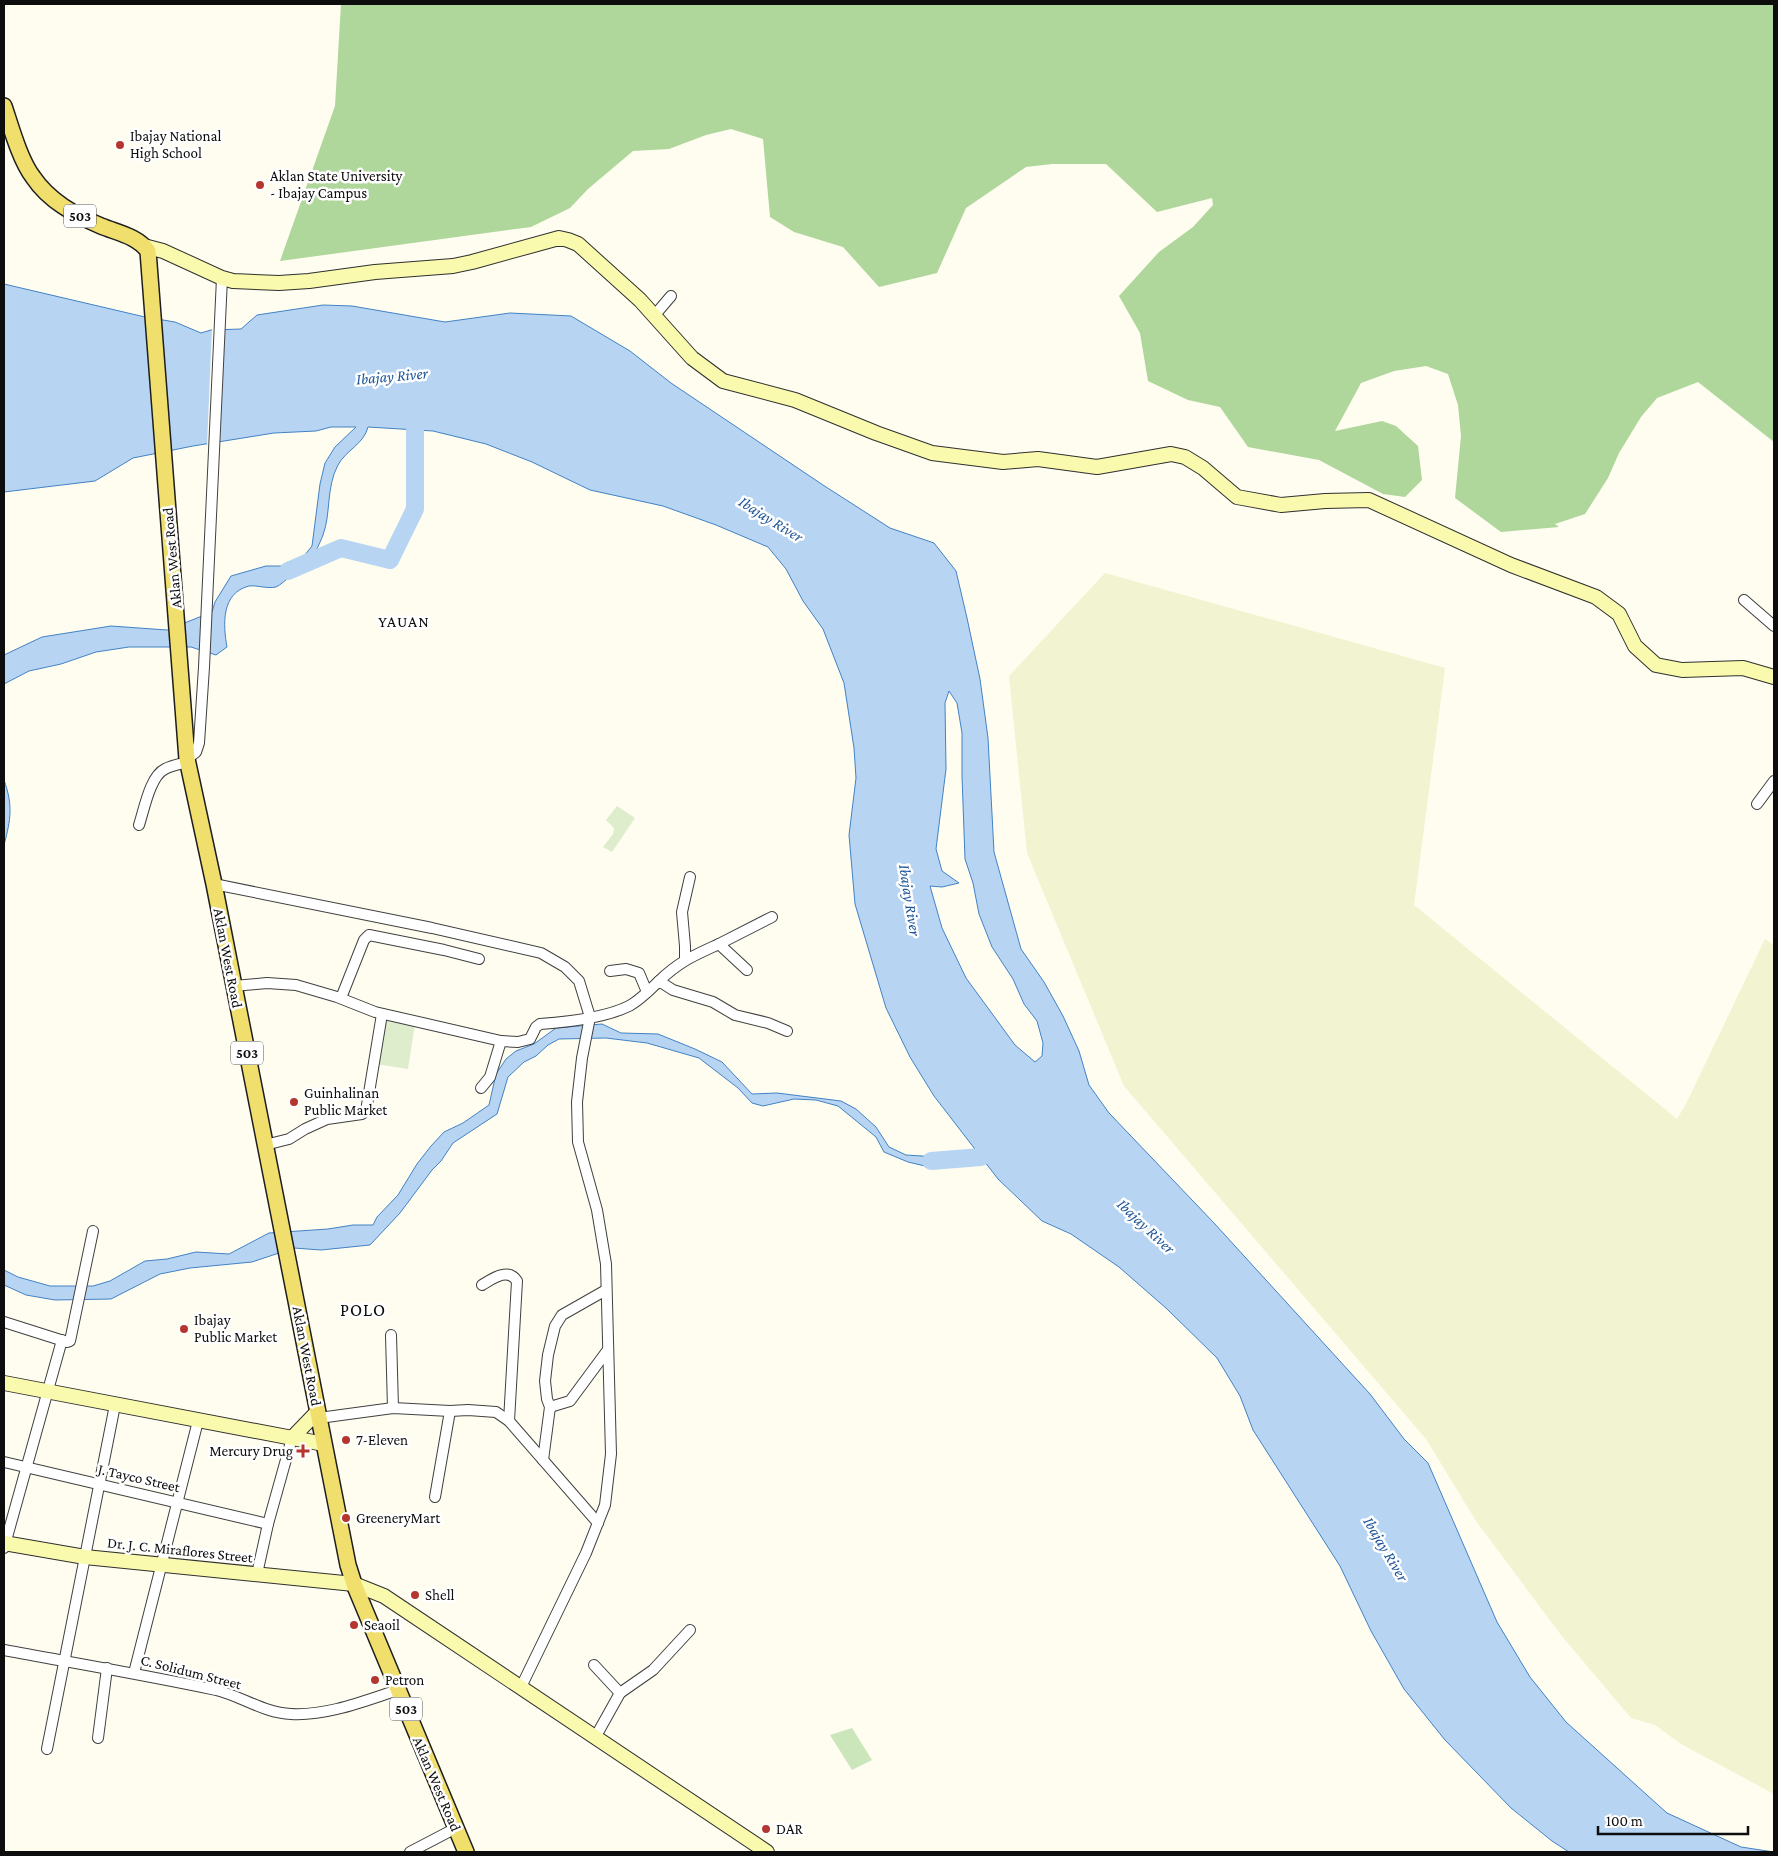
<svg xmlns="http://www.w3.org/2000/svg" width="1778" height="1856" font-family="'Crimson Pro',serif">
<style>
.farmland{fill:#f2f3d0}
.green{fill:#cce6bb}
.forest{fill:#afd69b}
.pitch{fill:#deeecc}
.water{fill:#b7d5f2;stroke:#4282c5;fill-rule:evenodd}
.pier{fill:#fefdef}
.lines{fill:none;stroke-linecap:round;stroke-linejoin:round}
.river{stroke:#b7d5f2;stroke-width:18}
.street-casing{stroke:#404040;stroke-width:12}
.secondary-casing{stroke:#2f2f2f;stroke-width:16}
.primary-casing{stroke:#1e1e1e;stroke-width:18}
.street{stroke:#fff;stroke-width:10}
.secondary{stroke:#fafaae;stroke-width:14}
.primary{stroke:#f0df6d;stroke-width:15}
.poi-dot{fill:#b5362e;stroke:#fff;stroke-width:2}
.labels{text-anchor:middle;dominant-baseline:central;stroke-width:5;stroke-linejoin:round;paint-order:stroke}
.shield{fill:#fff;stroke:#565656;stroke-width:1}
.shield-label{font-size:14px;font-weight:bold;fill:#0d0d0d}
.poi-label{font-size:15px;fill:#0d0d0d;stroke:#fff;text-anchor:start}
.street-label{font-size:15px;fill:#0d0d0d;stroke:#fff}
.water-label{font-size:16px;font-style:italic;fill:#1e5598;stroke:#fff}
.neighbourhood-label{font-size:16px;letter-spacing:1px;fill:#0d0d0d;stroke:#fff}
.quarter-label{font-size:18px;letter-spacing:1px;fill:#0d0d0d;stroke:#fff}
</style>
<rect width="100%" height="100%" fill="#fefdef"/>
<polygon class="farmland" points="1105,573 1445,668 1414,905 1677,1119 1686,1104 1765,939 1774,945 1774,1794 1681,1744 1655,1725 1631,1718 1561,1635 1476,1521 1426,1439 1124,1086 1027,853 1009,676"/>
<polygon class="green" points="852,1728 872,1760 852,1770 830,1735"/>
<polygon class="forest" points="341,4 1774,4 1774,442 1698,382 1657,398 1641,417 1619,453 1608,478 1585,514 1555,524 1559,527 1501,532 1455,498 1461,436 1458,405 1448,374 1426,366 1394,371 1361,383 1335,431 1382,421 1396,426 1418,446 1422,480 1405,497 1383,494 1319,460 1248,447 1220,407 1188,400 1148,381 1140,333 1119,296 1159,252 1193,227 1213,205 1212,198 1157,212 1106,164 1052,164 1026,167 966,208 937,273 879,287 843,247 794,232 770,217 763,139 731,129 706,135 669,149 633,151 588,189 570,208 531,227 280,261 335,106"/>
<g class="pitch">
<polygon points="617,806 635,818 612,852 603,847 613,834 614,828 606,820"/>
<polygon points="384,1017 415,1024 408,1069 376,1064"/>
</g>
<g class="water">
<path d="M4 284 145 317 175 322 201 333 211 330 241 329 257 315 323 305 352 306 445 322 510 313 571 316 630 351 671 383 823 485 890 528 934 543 956 571 967 618 980 679 988 738 994 852 1021 949 1044 982 1063 1016 1079 1051 1089 1085 1109 1113 1214 1223 1338 1359 1370 1394 1404 1439 1428 1463 1497 1622 1530 1677 1566 1722 1667 1813 1741 1847 1774 1852H1569L1552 1841 1511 1808 1445 1740 1404 1689 1371 1631 1340 1566 1253 1430 1240 1396 1217 1358 1167 1309 1119 1267 1071 1234 1042 1221 998 1179 934 1096 910 1057 886 1008 855 904 849 835 856 778 854 748 844 683 823 629 803 601 786 569 768 547 716 525 663 506 590 490 532 462 486 444 433 431 368 427C364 444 346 450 338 465 326 487 331 514 323 535 319 545 313 558 307 566 304 571 296 572 291 576 286 579 281 585 276 587 267 589 257 585 249 586 221 593 223 625 227 647L216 655 191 647H129L96 652 61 664 29 671 4 684V655L42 637 111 626 167 630 212 612 215 602 231 576 266 566H285L300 561 312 546 320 484 325 463 335 447 356 427H331L316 431 274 433 193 446 133 458 95 481 4 492ZM949 691 957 703 962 733V776L965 859 973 883 979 914 992 947 1013 979 1024 1004 1037 1021 1043 1043 1042 1056 1035 1062 1015 1045 966 978 942 928 930 886 942 887 959 883 942 871 936 849 946 769 945 703Z"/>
<path d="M4 780C13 805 11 819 4 845Z"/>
<polygon points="602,1024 621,1033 658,1034 695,1049 722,1062 752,1094 777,1093 841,1101 856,1109 876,1127 889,1147 906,1155 955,1158 957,1161 929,1167 908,1162 884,1152 876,1137 838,1106 816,1100 794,1099 763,1106 752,1103 738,1088 699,1058 647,1043 606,1038 559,1039 548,1045 536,1056 524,1062 508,1077 497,1114 453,1143 441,1161 432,1170 400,1213 370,1245 321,1250 294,1248 252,1262 190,1268 160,1274 111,1299 55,1300 26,1295 4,1285 4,1270 18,1277 50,1286 93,1286 110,1281 145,1261 167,1259 196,1252 229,1254 269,1233 328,1229 353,1225 373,1225 377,1217 398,1195 417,1164 431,1146 444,1132 463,1123 489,1105 496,1074 506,1059 516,1051 534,1044 556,1028"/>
</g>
<polygon class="pier" points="225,327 220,444 207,446 212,328"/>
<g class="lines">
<g class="river">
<polyline points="288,571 341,548 390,560 415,509 415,407"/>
<polyline points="931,1161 981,1157"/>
</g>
<defs>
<g id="street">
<polyline points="654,316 671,296"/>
<polyline points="1744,600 1774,626"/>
<polyline points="187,759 196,752 199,743 204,667 222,278"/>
<polyline points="1757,804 1774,781"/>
<path d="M139 825C144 810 150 776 165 769 172 765 180 764 188 762"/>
<polyline points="214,884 432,928 541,953 565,967 579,981 590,1017 582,1058 577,1102 578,1142 597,1210 606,1264 611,1454 605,1505 586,1553 521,1687"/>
<polyline points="719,944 772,917"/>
<polyline points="685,959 685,946 682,912 690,877"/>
<polyline points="610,971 626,969 639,973 647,992"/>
<path d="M659 981C680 961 693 956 719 944L747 970"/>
<path d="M234 986 267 983 296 985 337 997 375 1012 501 1041 518 1042 530 1039 536 1027 540 1024C567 1022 605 1018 629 1006 640 1000 650 990 659 981L673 990 713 1002 735 1015 768 1023 787 1031"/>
<polyline points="341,998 364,940 369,935 444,950 479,959"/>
<polyline points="481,1088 490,1077 501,1041"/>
<polyline points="265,1145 289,1139 305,1129 327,1119 362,1114 366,1111 382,1014"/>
<path d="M482 1285C492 1279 508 1267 517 1281L509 1421"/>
<polyline points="4,1322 67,1342 70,1341 93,1231"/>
<polyline points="391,1335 393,1408"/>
<polyline points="550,1407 570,1401 607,1351"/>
<polyline points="319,1418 393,1408 450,1411 468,1410 496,1412 509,1421 598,1523"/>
<polyline points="543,1460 550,1407 547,1399 545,1381 548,1355 555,1326 562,1315 606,1290"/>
<polyline points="4,1462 268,1524"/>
<polyline points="435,1497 450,1411"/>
<polyline points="4,1548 62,1340"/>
<polyline points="257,1574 268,1524 292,1438"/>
<path d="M4 1650C74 1663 145 1675 216 1690 241 1696 264 1713 291 1714 327 1716 364 1701 398 1690"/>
<polyline points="594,1665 620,1693"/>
<polyline points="134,1673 198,1421"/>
<polyline points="596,1736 620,1693 653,1670 690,1630"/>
<polyline points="98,1738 107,1668"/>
<polyline points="47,1749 115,1405"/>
<polyline points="410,1852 456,1828"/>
</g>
<g id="secondary">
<polyline points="144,246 163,251 222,278 233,281 279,283 309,281 375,272 453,266 472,262 559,238 568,240 578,244 640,300 692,358 723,381 795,400 876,433 932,453 1003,462 1038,459 1097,467 1171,454 1185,457 1203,468 1237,497 1281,505 1325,501 1369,500 1511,565 1596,597 1619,614 1635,646 1656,665 1682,670 1743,668 1774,677"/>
<polyline points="4,1383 324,1444"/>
<polyline points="292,1438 318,1411"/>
<polyline points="4,1543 85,1557 354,1584 384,1596 767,1852"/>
</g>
<path id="primary" d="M4 106C11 127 20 160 33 177 49 201 75 215 101 226 118 233 137 236 148 251L187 759 214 884 348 1565 354 1584 466 1852"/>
</defs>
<use href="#street" class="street-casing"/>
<use href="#secondary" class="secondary-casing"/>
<use href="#primary" class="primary-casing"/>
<use href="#street" class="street"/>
<use href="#secondary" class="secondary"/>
<use href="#primary" class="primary"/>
</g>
<g class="poi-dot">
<circle cx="120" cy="145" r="5"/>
<circle cx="260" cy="185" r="5"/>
<circle cx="294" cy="1102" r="5"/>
<circle cx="184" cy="1329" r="5"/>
<circle cx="346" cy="1440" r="5"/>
<path d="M300.5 1443.5h5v5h5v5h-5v5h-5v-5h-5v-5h5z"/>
<circle cx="346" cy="1518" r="5"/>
<circle cx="415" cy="1595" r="5"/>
<circle cx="354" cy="1625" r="5"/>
<circle cx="375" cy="1680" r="5"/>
<circle cx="766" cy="1829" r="5"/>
</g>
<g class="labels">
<g class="shield">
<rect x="64" y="204.5" width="32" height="23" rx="4"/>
<rect x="231" y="1041.5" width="32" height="23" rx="4"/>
<rect x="390" y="1697.5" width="32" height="23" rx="4"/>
</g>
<g class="shield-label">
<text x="80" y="216">503</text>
<text x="247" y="1053">503</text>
<text x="406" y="1709">503</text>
</g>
<g class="poi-label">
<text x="130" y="136">Ibajay National<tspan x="130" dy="17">High School</tspan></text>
<text x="270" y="176">Aklan State University<tspan x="270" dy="17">- Ibajay Campus</tspan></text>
<text x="304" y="1093">Guinhalinan<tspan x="304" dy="17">Public Market</tspan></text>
<text x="194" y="1320">Ibajay<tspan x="194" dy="17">Public Market</tspan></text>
<text x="356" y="1440">7-Eleven</text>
<text x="293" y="1451" text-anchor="end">Mercury Drug</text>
<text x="356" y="1518">GreeneryMart</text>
<text x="425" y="1595">Shell</text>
<text x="364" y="1625">Seaoil</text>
<text x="385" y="1680">Petron</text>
<text x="776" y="1829">DAR</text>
</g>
<g class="street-label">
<text transform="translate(172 558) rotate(-95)">Aklan West Road</text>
<text transform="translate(228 958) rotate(79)">Aklan West Road</text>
<text transform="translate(307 1356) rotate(79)">Aklan West Road</text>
<text transform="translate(139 1478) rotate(13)">J. Tayco Street</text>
<text transform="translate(180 1550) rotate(6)">Dr. J. C. Miraflores Street</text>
<text transform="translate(191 1672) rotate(14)">C. Solidum Street</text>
<text transform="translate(437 1784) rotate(67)">Aklan West Road</text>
</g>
<g class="water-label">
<text transform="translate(392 376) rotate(-5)">Ibajay River</text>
<text transform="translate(771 519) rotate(32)">Ibajay River</text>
<text transform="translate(910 900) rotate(81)">Ibajay River</text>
<text transform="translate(1146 1226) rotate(43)">Ibajay River</text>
<text transform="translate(1386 1549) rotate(59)">Ibajay River</text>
</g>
<g class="neighbourhood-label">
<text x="404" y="621">YAUAN</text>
</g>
<g class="quarter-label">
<text x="363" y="1310">POLO</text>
</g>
</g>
<rect width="1778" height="1856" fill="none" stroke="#0d0d0d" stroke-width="10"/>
<path d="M1598 1826v8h150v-8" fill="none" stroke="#0d0d0d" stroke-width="2.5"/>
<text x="1606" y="1826" font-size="15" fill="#0d0d0d" stroke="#ffffff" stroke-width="4" paint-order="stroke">100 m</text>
</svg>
